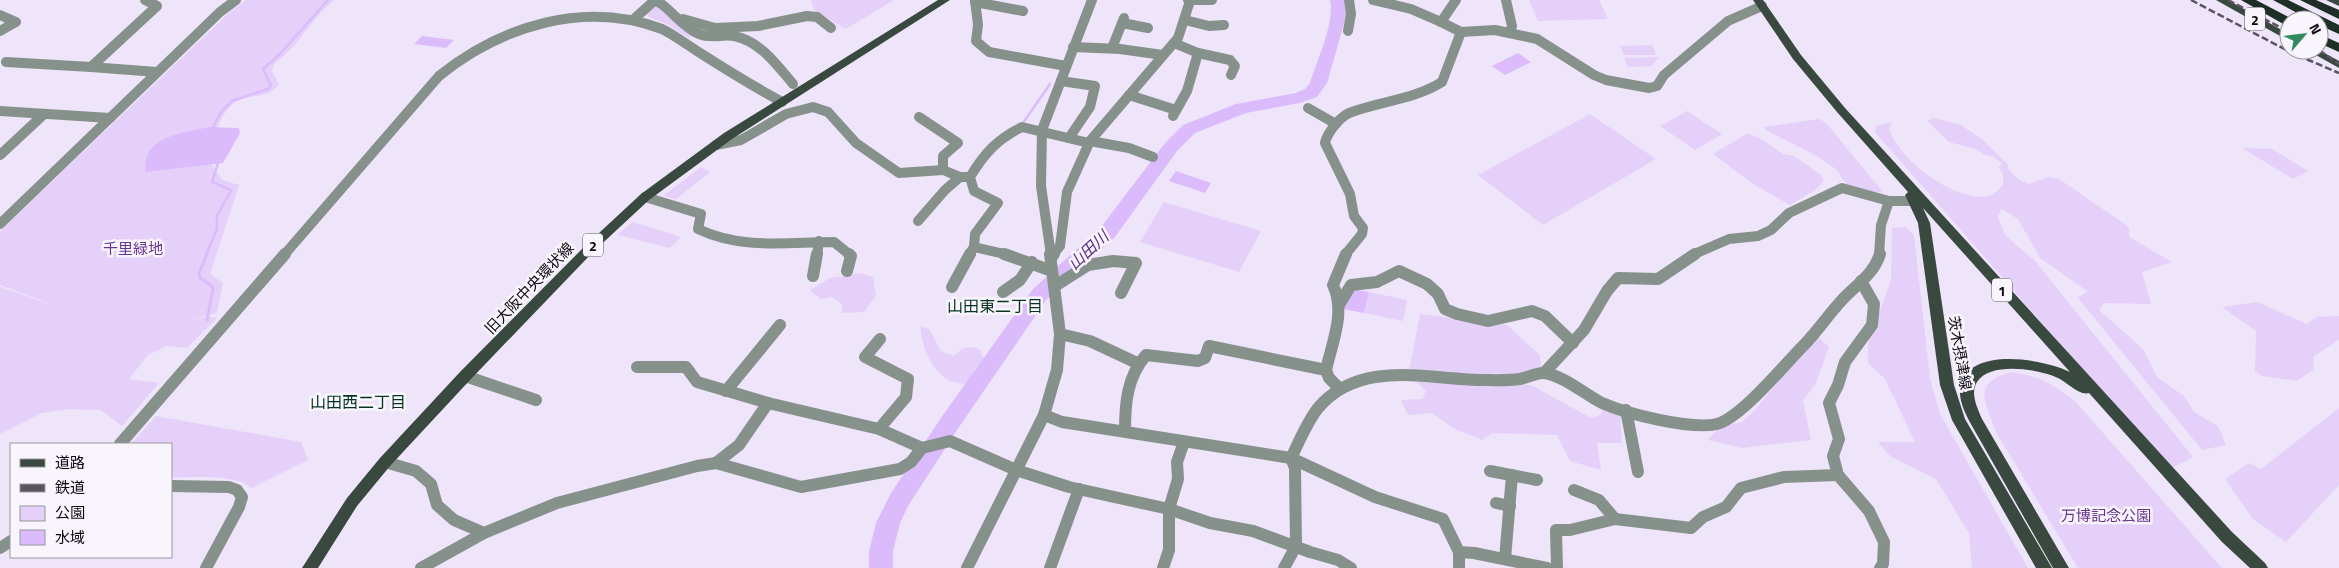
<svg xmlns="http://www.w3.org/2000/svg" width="2339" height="568" font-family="'Titillium Web','Noto Sans JP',sans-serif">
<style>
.green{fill:#e4d0f9}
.water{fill:#dcbbfd}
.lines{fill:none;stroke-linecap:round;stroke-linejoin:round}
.stream-far1{stroke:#dcbbfd;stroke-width:2.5}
.stream{stroke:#dcbbfd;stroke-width:3}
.river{fill:#dcbbfd;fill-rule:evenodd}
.minor-far1{stroke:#87918b;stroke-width:10}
.minor{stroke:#87918b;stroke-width:12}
.major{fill:#394940;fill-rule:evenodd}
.highway{fill:#1e3026;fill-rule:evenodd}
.rail{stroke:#5a545f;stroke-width:2.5;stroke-dasharray:7 3;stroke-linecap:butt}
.minor-bridge{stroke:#87918b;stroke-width:10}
.labels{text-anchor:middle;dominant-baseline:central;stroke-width:5;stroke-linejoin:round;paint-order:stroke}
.shield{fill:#f9f5fd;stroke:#545058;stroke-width:1}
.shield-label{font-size:14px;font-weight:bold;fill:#0e0a11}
.park-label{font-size:15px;fill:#693391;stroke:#f9f5fd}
.street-label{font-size:15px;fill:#0e0a11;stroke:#f9f5fd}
.water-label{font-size:16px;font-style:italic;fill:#5f2886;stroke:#f9f5fd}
.neighbourhood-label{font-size:16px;fill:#06331f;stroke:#f9f5fd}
</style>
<rect width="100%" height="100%" fill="#efe5fa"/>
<g class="green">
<path d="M246 0H334C316 14 303 37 287 53 281 59 273 62 272 71L279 84C268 101 248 92 234 103 217 116 214 141 209 160L222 180 239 185 210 274 223 283 217 313 193 319 211 317 217 318 187 348 167 346 148 355 129 379 159 383 122 426 101 410 69 409 42 413 0 434V287L61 308 0 285V231L229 13Z"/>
<polygon points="811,0 894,0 846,29 814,10"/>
<polygon points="1529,0 1599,0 1608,19 1538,21"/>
<polygon points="656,5 694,35 689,38 667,24 649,17 647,13"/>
<polygon points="1652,45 1656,55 1624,55 1620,46"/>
<polygon points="1659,57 1652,66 1628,67 1624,58"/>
<polygon points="1687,111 1722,134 1695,150 1660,126"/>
<polygon points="1590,114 1656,159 1543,225 1478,175"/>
<path d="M1933 118 1959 124 1982 139 2008 165 2009 170 2019 180 2029 184 2048 177 2059 179 2129 227V237L2172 262 2142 272 2151 304 2104 303 2099 310 2143 349 2157 377 2184 396 2194 412 2218 426 2226 445 2202 450 2078 298 2087 291 2040 258 2018 219 2002 209 1997 216 2006 236 2035 261 2193 457 2170 469 1875 132 1876 126 1892 122 1889 129C1898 159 1958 206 1992 195 1996 193 2000 188 2003 185V175L1999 167 2002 163 1992 156 1985 155 1975 149 1949 142 1927 121Z"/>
<polygon points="1819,119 1826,123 1882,191 1875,193 1847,185 1836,169 1815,155 1767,131 1764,127"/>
<polygon points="1748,133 1763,140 1783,154 1794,156 1821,175 1824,181 1815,190 1790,205 1753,184 1713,154"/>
<polygon points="2242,148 2272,149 2308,171 2293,179"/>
<polygon points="701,167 710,172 676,199 663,196"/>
<polygon points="1164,202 1261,231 1239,272 1140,242"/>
<polygon points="633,222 681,237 670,248 617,235"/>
<polygon points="1905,227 1914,235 1930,378 1940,414 2028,568 1972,568 1969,533 1936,479 1890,456 1878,442 1915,442 1885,379 1868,363 1868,344 1891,280 1892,228"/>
<polygon points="861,273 873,277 876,296 864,312 842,313 842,304 832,297 821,299 810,290 830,278"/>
<polygon points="1369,292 1407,300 1403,321 1364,313"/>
<polygon points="2258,302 2306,324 2317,317 2339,316 2339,340 2314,356 2313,370 2297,381 2262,376 2255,371 2256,331 2222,307"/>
<polygon points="1420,314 1507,325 1540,355 1541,367 1519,375 1478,375 1409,371"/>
<path d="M921 326 929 329 941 351 954 356C962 347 970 344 981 350L984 360 974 370V377L964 384C958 383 950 382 945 378 931 369 920 342 921 326Z"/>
<polygon points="1816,335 1829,347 1815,385 1803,400 1811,440 1742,448 1708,440 1719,427 1742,422 1755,410"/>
<path d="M2012 372C2040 376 2051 384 2074 400L2222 568H2078L1996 432C1985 401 1971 383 2012 372Z"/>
<polygon points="1415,381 1531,385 1591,418 1599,416 1604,409 1620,412 1622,443 1597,443 1601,470 1570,461 1557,435 1493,433 1482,440 1453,428 1432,413 1408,415 1401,400 1422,399 1426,391"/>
<polygon points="2339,408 2339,485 2286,542 2253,519 2225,479 2249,463 2261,469"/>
<path d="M156 416 301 442 308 460 251 488C237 473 192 478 171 477V444H131Z"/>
</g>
<g class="water">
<polygon points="422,36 454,40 446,48 414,44"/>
<polygon points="1518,53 1531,62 1505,75 1492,66"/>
<path d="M209 127 239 128 240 133 223 163 145 172C146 168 145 161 147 156 156 134 189 132 209 127Z"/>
<polygon points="1176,171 1211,183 1205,193 1169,181"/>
<polygon points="1353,289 1369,292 1364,313 1343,309"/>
</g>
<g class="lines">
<g class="stream-far1">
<polyline points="1023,123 1050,84"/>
<polyline points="213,127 221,112 232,101 268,89 271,85 263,69 280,54 328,0"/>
<polyline points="206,255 217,229 217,216 231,190 212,182 218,163"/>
</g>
<polyline class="stream" points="207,254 199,273 200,278 212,286 213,289 207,320"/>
<path class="river" d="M1330 0H1346L1348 10 1327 83 1317 97 1300 103 1246 113 1195 133 1177 151 1115 237 1047 299 959 427 908 506 900 523 893 551V568H869V551L876 523 891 493 943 415 1033 289 1101 227 1165 143 1183 125 1236 104 1296 93 1305 89 1310 83C1317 60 1335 23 1330 0Z"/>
<g class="minor-far1">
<polyline points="145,0 157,6 91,67 157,72"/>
<polyline points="975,0 978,25 976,41 989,52 1066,66"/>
<polyline points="1188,0 1212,0"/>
<polyline points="1373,0 1411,9 1441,22"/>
<polyline points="1456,0 1441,22 1461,32 1495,30 1537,39 1594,75 1606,80 1649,88 1657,86 1664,75 1728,21 1762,6"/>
<polyline points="1506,0 1512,26 1510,32"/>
<polyline points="975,2 1023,11"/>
<path d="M660 3C673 12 684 28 699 34 711 39 723 34 734 36 760 41 777 65 793 84"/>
<polyline points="0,15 16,22 0,31"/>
<polyline points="634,19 655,0"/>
<polyline points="683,19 715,28 758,26 807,16 817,17 831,28"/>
<polyline points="1185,20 1209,26 1224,25"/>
<polyline points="1122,23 1148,28"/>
<polyline points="1348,31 1351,14 1349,0"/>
<polyline points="1174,43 1198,53 1230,60 1235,66 1231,75"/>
<polyline points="1073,47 1120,49 1163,55"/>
<polyline points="1112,48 1124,18"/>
<polyline points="6,62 91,67"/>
<polyline points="1061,81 1095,86 1090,107 1069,138"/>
<polyline points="1129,95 1176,110"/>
<polyline points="1308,108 1336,124"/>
<polyline points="0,111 110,118"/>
<polyline points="1173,116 1187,91 1198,53"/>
<polyline points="919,117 958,143 943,156 943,170 960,177 970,177"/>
<polyline points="1090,141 1129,148 1153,157"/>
<polyline points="716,145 741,140 786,114 813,107 828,112 856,143 899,173 943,170"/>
<polyline points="0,155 43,115"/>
<path d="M645 197 701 214 698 229C742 250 787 242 834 242L850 255"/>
<polyline points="918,221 945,190 960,177"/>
<polyline points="0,224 220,12 236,0"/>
<path d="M284 255 439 76C501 26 584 0 662 29 674 35 686 44 697 51 725 69 753 86 782 102"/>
<polyline points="817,255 819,241"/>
<polyline points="969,255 974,247"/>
<path d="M1009 255 974 247 975 234 998 203 974 191 970 177C984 154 997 139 1022 127L1089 143"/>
<polyline points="1051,255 1041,186 1042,130 1092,0"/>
<polyline points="1053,255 1060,246 1067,192 1090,141 1178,38 1190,1"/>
<path d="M1345 255 1362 234 1363 228 1354 216 1350 194 1325 143C1327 133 1339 118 1349 113 1380 101 1413 100 1442 82L1461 32"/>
<polyline points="1692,255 1729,239 1758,236 1771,230 1789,213 1842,188 1889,201 1913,201"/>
<polyline points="1879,255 1881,225 1889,201"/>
</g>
<g class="minor">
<polyline points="1004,254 1052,271"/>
<polyline points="1051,258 1054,254"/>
<polyline points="847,271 851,256 849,254"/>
<polyline points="813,276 817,254"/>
<polyline points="1861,281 1874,304 1872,325 1845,362 1838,385 1829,403 1839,439 1833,456 1838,475 1869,511 1884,542 1883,564 1880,568"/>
<polyline points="1055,286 1088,265 1113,261 1136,263 1121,293"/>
<polyline points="952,287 970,254"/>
<polyline points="1003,292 1020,280 1032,262"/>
<polyline points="1339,305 1351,285 1377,282 1399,271 1427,284 1438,294 1445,309 1457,314 1488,321 1532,311 1545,316 1573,343"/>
<polyline points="1060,334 1090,341 1137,363"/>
<polyline points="637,367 686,367 697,382 768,403 879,429 922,448"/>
<polyline points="1544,373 1584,330 1607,291 1618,278 1658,279 1695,254"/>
<polyline points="465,376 536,400"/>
<path d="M1339 388 1329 378 1326 370C1332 343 1346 312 1333 285L1346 254"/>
<polyline points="726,391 780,325"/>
<polyline points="1626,410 1638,472"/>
<polyline points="1044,415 1062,422 1291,458 1375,497 1443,519 1459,552 1459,568"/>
<polyline points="879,429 906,397 908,379 865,357 880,339"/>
<path d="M1125 431C1125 403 1127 377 1146 355L1198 361 1205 358 1209 346 1326 370"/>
<polyline points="120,444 285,254"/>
<path d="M1291 458C1299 442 1307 422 1318 408 1359 360 1423 378 1478 380 1491 380 1506 381 1520 379 1527 378 1537 372 1545 373 1566 377 1584 394 1602 403 1627 414 1691 430 1717 424 1741 418 1784 365 1803 346 1817 332 1828 315 1842 300 1856 285 1874 274 1880 254"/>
<polyline points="385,462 416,471 431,484 437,505 454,520 484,533"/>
<polyline points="716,463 739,445 768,403"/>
<polyline points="1490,471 1537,480"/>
<polyline points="171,486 229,487 237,490 242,497 239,507 206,568"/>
<polyline points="1574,490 1599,500 1615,519"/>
<polyline points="1496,503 1510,506"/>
<polyline points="0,548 11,541"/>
<polyline points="1459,552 1474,553 1547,568"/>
<polyline points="1505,559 1512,475"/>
<polyline points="421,568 484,533 557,503 697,466 716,463 801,487 900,469 911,462 922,448 950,441 1016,470 1069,487 1169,509 1210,523 1253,531 1310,552 1338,560 1351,568"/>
<polyline points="967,568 1044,415 1057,370 1060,334 1050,254"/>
<polyline points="1050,568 1079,489"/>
<polyline points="1163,568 1169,550 1169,509 1178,479 1177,462 1184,442"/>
<polyline points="1284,568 1296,546 1295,468 1291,458"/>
<polyline points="1557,568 1556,530 1570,530 1615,519 1691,528 1703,517 1726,507 1741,488 1784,477 1838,475"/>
</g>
<g class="major">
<polygon points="938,0 950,0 732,139 649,200 593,252 470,380 390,466 357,506 318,568 302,568 347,498 380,458 460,372 585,246 641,194 724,133"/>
<path d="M1753 0H1763L1801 55 1845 108 2232 532 2265 563 2268 568H2250L2222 542 2089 393C2079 396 2067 382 2058 378 2039 369 1990 361 1977 382 1970 393 1977 407 1982 419L2069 568H2053L1972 426C1966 415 1959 402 1960 389 1966 345 2044 359 2070 372L1923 208 1930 223 1954 385 1965 419 2052 568H2036L1952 420 1940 385 1918 223 1905 195 1908 192 1837 112 1793 59Z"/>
<polygon points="2216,0 2228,0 2289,34 2289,41"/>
<polygon points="2326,0 2339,0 2339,6"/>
<polygon points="2307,50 2319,50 2339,61 2339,68"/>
</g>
<g class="highway">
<polygon points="2241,0 2256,0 2294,20 2289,20 2289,26 2285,25"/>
<polygon points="2273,0 2288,0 2339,25 2339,34 2319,25 2319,20 2310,20"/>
<polygon points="2300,0 2316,0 2339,10 2339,19"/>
<polygon points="2319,34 2339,43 2339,52 2319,43"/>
</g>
<g class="rail">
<polyline points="2191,0 2292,53 2339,73"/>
<polyline points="2228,0 2289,32"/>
<polyline points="2319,50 2339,64"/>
</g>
<polyline class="minor-bridge" points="653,0 660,3"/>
</g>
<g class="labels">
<g class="shield">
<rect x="2245" y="7.5" width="20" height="23" rx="4"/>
<rect x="583" y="233.5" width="20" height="23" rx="4"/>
<rect x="1992" y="278.5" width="20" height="23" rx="4"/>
</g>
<g class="shield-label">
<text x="2255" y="19">2</text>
<text x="593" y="245">2</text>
<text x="2002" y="290">1</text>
</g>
<g class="park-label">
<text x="133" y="248">千里緑地</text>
<text x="2106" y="515">万博記念公園</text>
</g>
<g class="street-label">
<text transform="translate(529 288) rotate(-46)">旧大阪中央環状線</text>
<text transform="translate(1960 353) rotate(80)">茨木摂津線</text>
</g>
<g class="water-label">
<text transform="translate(1088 250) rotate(-43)">山田川</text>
</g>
<g class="neighbourhood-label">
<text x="995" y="306">山田東二丁目</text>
<text x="358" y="402">山田西二丁目</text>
</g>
</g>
<rect x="10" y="443" width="162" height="115" fill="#f9f5fd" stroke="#9b979f"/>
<rect x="20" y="459" width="25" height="8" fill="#394940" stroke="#9b979f"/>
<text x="55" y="468" font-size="15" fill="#0e0a11">道路</text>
<rect x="20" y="484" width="25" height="8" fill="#5a545f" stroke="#9b979f"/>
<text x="55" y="493" font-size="15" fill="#0e0a11">鉄道</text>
<rect x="20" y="506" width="25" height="15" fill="#e4d0f9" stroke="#9b979f"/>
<text x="55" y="518" font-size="15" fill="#0e0a11">公園</text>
<rect x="20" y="530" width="25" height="15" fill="#dcbbfd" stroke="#9b979f"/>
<text x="55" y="543" font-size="15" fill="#0e0a11">水域</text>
<g transform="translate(2304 35) rotate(62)"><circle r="24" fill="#f9f5fd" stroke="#9b979f"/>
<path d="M0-4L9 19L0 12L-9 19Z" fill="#318b61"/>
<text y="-8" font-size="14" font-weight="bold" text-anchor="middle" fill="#0e0a11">N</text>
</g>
</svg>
